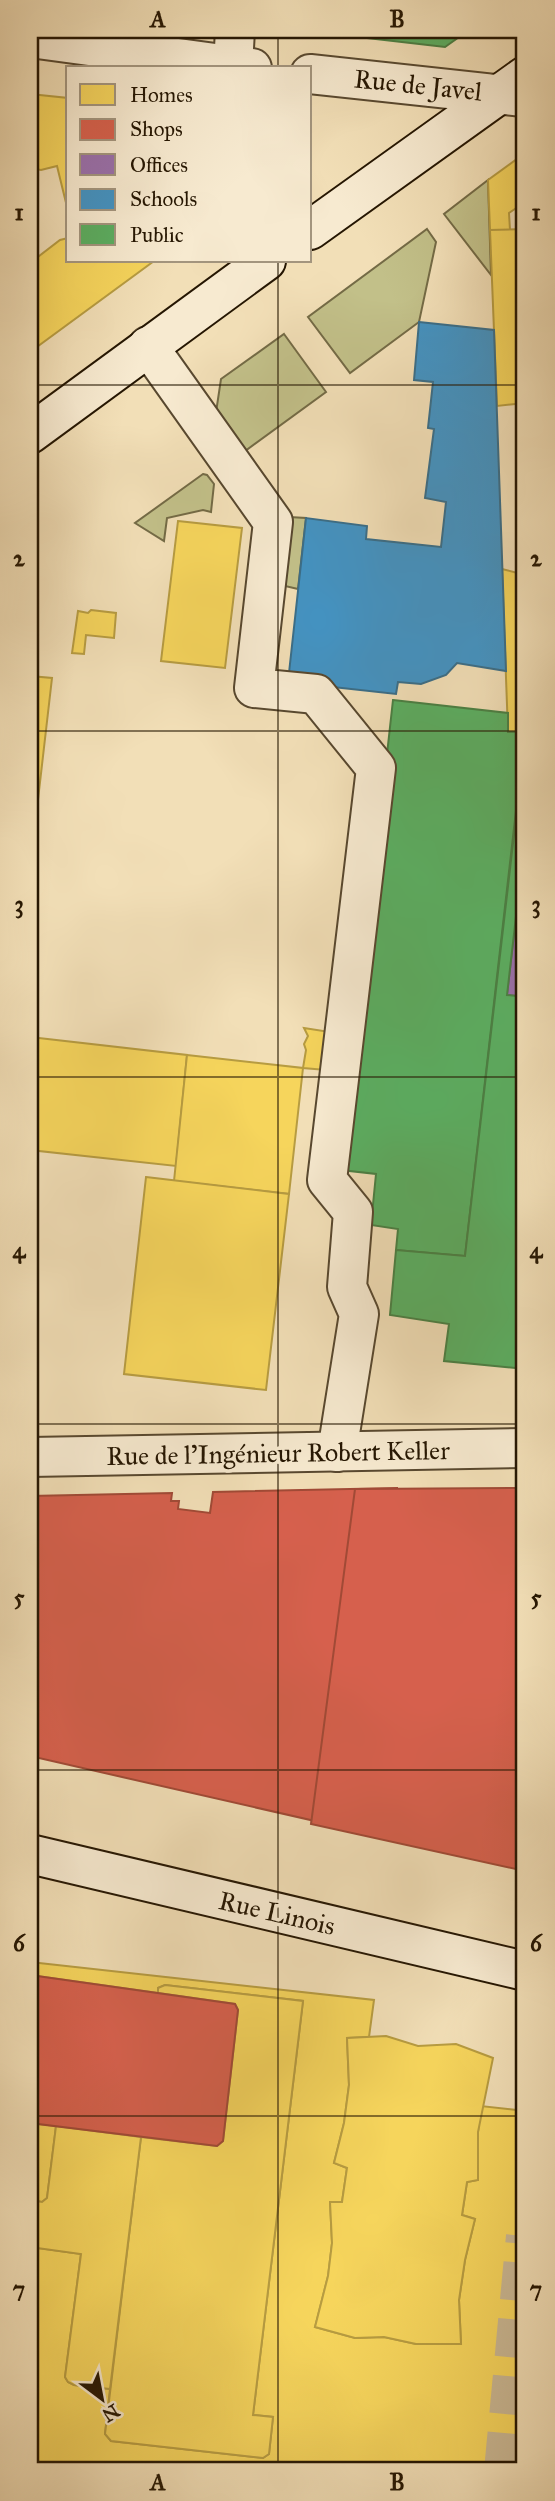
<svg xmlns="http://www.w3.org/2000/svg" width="555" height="2501" font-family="'IM FELL Great Primer',serif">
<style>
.green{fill:#c2c089;stroke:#746b46;stroke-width:2}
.homes{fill:#f6d55c;stroke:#b79c41;stroke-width:2}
.shops{fill:#d6604d;stroke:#a14a36;stroke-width:2}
.offices{fill:#9970ab;stroke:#765578;stroke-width:2}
.schools{fill:#4393c3;stroke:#3a6e89;stroke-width:2}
.public{fill:#5aae61;stroke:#4a8044;stroke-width:2}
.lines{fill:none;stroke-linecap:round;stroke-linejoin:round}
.street-tunnel{stroke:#c9b793;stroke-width:38;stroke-dasharray:38 19;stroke-linecap:butt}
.street-casing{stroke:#58482f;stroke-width:42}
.secondary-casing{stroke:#251602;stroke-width:42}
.street{stroke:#f7ead0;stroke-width:38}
.secondary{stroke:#f7ead0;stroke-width:38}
.grid{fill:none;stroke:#251602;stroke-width:2;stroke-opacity:0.55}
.labels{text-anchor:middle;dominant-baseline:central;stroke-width:7;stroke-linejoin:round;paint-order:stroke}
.street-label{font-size:26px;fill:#251602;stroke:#f7ead0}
.neatline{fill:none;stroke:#251602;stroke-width:2.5}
.grid-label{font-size:23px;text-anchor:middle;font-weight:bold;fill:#251602}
</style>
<rect width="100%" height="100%" fill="#f2dfb7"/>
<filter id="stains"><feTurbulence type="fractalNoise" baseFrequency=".00286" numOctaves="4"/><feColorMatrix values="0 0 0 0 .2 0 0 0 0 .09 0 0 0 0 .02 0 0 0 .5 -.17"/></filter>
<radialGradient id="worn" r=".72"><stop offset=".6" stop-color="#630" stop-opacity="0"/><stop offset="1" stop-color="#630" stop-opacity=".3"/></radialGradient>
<g class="green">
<polygon points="488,180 491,275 444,214"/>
<polygon points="427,229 436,242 419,322 350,373 308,317"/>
<polygon points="284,334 326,392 241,454 215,419 221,379"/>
<polygon points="203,474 207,475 214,484 211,512 203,510 167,518 164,541 135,523"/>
<polygon points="289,517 306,518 298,589 285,586"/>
</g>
<g class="homes">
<polygon points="30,94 68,98 68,211 57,166 41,170 30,168"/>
<polygon points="525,153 525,202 509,213 510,230 490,230 488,180"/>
<polygon points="525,229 525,403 497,406 490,230"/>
<polygon points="68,238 68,261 154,261 30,352 30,263 60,240"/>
<polygon points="178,521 242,528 225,668 161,661"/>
<polygon points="502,569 525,575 525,732 508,732"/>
<polygon points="91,610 116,613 114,638 86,635 84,654 72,653 78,611 88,613"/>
<polygon points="30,676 52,678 30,869"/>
<polygon points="419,770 486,776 450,1111 382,1104"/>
<polygon points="304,1028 330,1032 326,1070 303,1068 306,1050 304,1044 308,1036"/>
<polygon points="30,1037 187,1055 176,1166 30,1150"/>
<polygon points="187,1055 303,1068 289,1194 174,1181"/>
<polygon points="146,1177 289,1194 266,1390 124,1374"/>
<polygon points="95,1550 145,1557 143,1576 221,1585 220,1604 227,1605 230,1567 284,1574 266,1714 249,1712 243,1761 75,1739 80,1689 107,1693 109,1675 80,1670"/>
<polygon points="95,1550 145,1557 143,1576 121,1574 109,1675 80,1670"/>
<polygon points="230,1567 284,1574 280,1611 227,1605"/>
<polygon points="121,1574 221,1585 218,1623 225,1623 214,1707 107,1693"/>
<polygon points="220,1604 280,1611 266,1714 249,1712 243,1761 166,1751 173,1702 214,1707 225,1623 218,1623"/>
<polygon points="80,1689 127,1696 122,1745 75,1739"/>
<polygon points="127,1696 173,1702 166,1751 122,1745"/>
<polygon points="30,1962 374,2000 369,2037 347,2038 349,2085 344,2123 334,2163 347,2168 342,2202 330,2202 332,2243 328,2276 315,2327 355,2338 384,2337 416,2344 461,2344 459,2300 465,2260 475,2219 462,2215 467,2182 478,2180 478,2132 481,2106 525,2111 525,2471 30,2471 30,2247 81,2254 65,2377 68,2382 74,2385 110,2389 105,2434 111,2441 263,2458 269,2454 273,2417 253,2415 303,2001 165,1985 158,1988 158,1993 30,1975"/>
<polygon points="165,1985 303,2001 253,2415 273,2417 269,2454 263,2458 111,2441 105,2434 141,2137 217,2146 223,2141 238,2010 235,2004 158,1993 158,1988"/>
<polygon points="386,2036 418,2046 456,2044 493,2058 478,2132 478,2180 467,2182 462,2215 475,2219 465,2260 459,2300 461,2344 416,2344 384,2337 355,2338 315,2327 328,2276 332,2243 330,2202 342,2202 347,2168 334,2163 344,2123 349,2085 347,2038"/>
<polygon points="58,2080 79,2083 74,2121 53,2118"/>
<polygon points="30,2123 56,2126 47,2198 42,2202 30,2200"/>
<polygon points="56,2126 141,2137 110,2389 74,2385 68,2382 65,2377 81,2254 30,2247 30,2200 42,2202 47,2198"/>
</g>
<g class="shops">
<polygon points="397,1488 397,1498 443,1497 448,1506 466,1496 525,1496 525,1869 30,1756 30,1496 172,1493 171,1501 179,1501 178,1509 210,1513 213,1492"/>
<polygon points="525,1488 525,1871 311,1824 355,1489"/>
<polygon points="30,1975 235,2004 238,2010 223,2141 217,2146 30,2123"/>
</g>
<polygon class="offices" points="525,838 525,997 507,995"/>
<polygon class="schools" points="419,322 494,330 506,671 457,663 446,675 421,684 398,682 396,694 288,682 306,518 367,526 366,539 441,547 446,502 425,498 434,429 428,428 433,382 414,380"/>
<g class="public">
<polygon points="346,30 469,30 445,47 350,36"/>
<polygon points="393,700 508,713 508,732 525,732 465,1256 396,1250 398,1229 371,1225 376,1174 341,1170"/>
<polygon points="525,740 525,838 507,995 525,997 525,1369 444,1361 449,1324 390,1315 396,1250 465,1256"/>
</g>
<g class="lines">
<polyline class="street-tunnel" points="503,2471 525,2236"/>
<defs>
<g id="street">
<polyline points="30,38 252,68"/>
<polyline points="233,66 235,30"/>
<polyline points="310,74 523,97"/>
<polyline points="148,346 273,522 254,688 316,694 376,768 327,1180 353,1212 347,1287 359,1314 337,1452"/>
<polyline points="30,1457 525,1448"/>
</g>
<g id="secondary">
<polyline points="310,230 525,76"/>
<polyline points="30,434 266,261"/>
<polyline points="30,1854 525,1971"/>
</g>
</defs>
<use href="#street" class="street-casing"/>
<use href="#secondary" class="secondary-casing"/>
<use href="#street" class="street"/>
<use href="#secondary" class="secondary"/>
</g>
<path class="grid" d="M278 30V68M278 261V2471M30 385H525M30 731H525M30 1077H525M30 1424H525M30 1770H525M30 2116H525"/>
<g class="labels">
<g class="street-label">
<text transform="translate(418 85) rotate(6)">Rue de Javel</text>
<text transform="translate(278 1453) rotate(-1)">Rue de l'Ingénieur Robert Keller</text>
<text transform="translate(277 1913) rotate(13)">Rue Linois</text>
</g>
</g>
<rect width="555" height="2501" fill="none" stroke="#f2dfb7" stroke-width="77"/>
<rect x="66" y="66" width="245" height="196" fill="#f7ead0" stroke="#a3957e" stroke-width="2"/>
<rect x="80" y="84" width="35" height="21" fill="#f6d55c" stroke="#a3957e" stroke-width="2"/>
<text x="130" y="102" font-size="21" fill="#251602">Homes</text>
<rect x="80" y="119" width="35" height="21" fill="#d6604d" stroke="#a3957e" stroke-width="2"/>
<text x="130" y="136" font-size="21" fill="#251602">Shops</text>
<rect x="80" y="154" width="35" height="21" fill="#9970ab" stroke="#a3957e" stroke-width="2"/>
<text x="130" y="172" font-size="21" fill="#251602">Offices</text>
<rect x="80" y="189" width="35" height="21" fill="#4393c3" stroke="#a3957e" stroke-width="2"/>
<text x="130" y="206" font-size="21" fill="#251602">Schools</text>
<rect x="80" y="224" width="35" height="21" fill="#5aae61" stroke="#a3957e" stroke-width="2"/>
<text x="130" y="242" font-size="21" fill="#251602">Public</text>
<g transform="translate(102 2399) rotate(148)" stroke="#f7ead0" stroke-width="5" paint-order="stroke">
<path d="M0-5L12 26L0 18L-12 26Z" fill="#251602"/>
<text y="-10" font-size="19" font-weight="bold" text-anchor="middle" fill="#251602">N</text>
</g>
<rect x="38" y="38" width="478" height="2424" class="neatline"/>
<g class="grid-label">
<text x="158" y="27">A</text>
<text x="397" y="27">B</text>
<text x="19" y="220">1</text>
<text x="536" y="220">1</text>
<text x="19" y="566">2</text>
<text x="536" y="566">2</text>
<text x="19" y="912">3</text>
<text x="536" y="912">3</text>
<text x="19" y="1258">4</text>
<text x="536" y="1258">4</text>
<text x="19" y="1605">5</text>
<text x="536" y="1605">5</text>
<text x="19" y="1951">6</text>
<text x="536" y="1951">6</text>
<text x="19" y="2297">7</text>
<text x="536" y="2297">7</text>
<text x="158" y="2490">A</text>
<text x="397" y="2490">B</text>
</g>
<rect width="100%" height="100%" filter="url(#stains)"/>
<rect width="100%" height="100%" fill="url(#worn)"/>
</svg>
